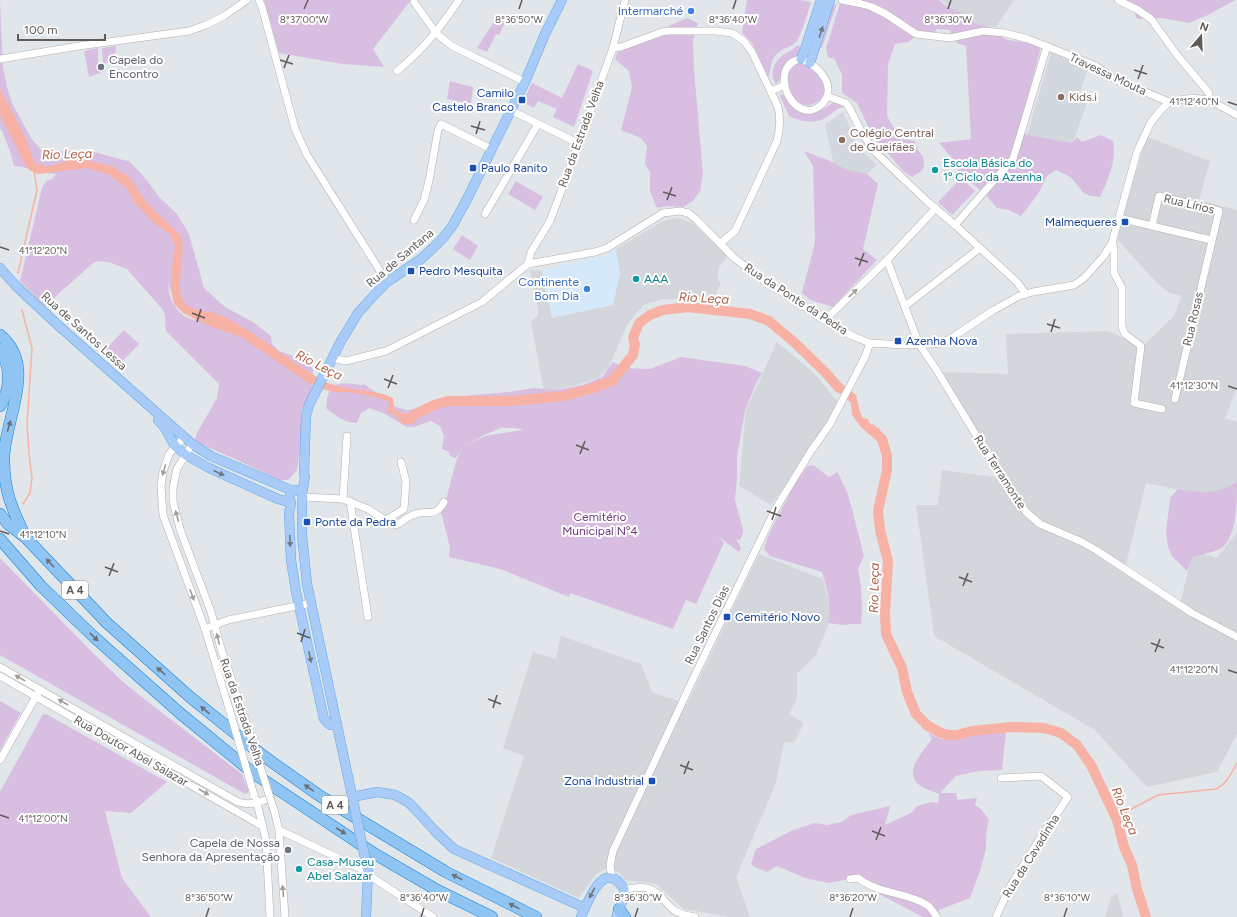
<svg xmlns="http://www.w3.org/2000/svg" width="1237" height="917" font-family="Figtree,sans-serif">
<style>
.commercial{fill:#d6e9fa}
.industrial{fill:#d3d6da}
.education{fill:#d2d8de}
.green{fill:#d8bfe1;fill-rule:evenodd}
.water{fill:#f7b2a5}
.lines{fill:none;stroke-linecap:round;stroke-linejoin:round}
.stream{stroke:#f7b2a5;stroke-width:1.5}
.river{stroke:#f7b2a5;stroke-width:10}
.minor-casing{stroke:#b2afac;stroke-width:8}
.major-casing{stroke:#60aae4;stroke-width:10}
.highway-casing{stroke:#1387d9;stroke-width:12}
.minor{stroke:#fff;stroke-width:7}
.major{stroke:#a9cbf7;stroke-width:9}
.highway{stroke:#8fc4f3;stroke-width:11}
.minor-bridge-casing{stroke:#b2afac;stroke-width:8;stroke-linecap:butt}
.major-bridge-casing{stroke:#60aae4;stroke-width:10;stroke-linecap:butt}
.minor-bridge{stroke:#fff;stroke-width:7}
.major-bridge{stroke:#a9cbf7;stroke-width:9}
.oneway{fill:#727780}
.oneway2{fill:#a09d9b}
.oneway3{fill:#697078}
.ticks{fill:none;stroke:#605b59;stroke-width:1.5}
.shop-dot{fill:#3f7fe0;stroke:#fff;stroke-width:1.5}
.worship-dot{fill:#6b7280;stroke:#fff;stroke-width:1.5}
.education-dot{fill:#8d6e63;stroke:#fff;stroke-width:1.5}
.transit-dot{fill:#1a4fb4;stroke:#fff;stroke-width:1.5}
.culture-dot{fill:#0f9aa8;stroke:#fff;stroke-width:1.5}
.labels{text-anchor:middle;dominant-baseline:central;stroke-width:4;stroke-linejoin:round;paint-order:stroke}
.shield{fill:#fff;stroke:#908c8b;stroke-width:1}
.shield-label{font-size:11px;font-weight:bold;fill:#605b59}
.shop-label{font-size:12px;fill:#366cbe;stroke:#fff;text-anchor:end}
.worship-label{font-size:12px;fill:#5b616d;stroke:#fff;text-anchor:start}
.street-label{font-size:12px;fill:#605b59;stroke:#fff}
.transit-label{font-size:12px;fill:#164399;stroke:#fff;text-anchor:start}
.education-label{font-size:12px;fill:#785e54;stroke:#fff;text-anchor:start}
.culture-label{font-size:12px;fill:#0d838f;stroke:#fff;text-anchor:start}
.park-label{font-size:12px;fill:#6f3b7e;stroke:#fff}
.water-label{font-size:13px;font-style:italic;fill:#af6047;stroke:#fff}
.ticks-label{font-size:10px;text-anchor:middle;fill:#605b59;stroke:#fff;stroke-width:4;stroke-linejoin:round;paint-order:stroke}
</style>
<rect width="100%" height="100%" fill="#e1e6eb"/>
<polygon class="commercial" points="616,249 620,273 613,305 552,318 542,271 557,267 557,266 604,256"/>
<g class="industrial">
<polygon points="941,0 1014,0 996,27 983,26 980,27"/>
<polygon points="1147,137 1210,161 1199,200 1237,210 1237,388 1225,418 1237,422 1237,502 1146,483 1125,568 1180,604 1193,551 1217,558 1237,532 1237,734 1217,772 1147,787 1095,730 934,636 916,505 938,505 942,470 1001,478 936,372 1008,374 1006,334 1108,331 1142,347 1173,317 1182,296 1170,293 1157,283 1117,239 1136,171"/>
<polygon points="676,218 693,223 727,256 718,269 718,281 721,283 713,300 663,299 644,305 628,323 608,368 598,378 576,385 544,392 531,322 538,315 538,309 530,270 542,271 552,318 613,305 620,273 616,249 663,221"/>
<polygon points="777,342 814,373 841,406 771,505 739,486 746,410"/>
<polygon points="759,554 823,579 832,616 816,655 797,674 797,698 789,714 804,723 794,743 784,742 776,783 736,877 750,917 730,917 684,909 656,884 625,880 617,871 607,868 596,874 579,898 491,858 524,756 503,748 533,652 556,659 561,636 641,664 652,692 687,704"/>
<polygon points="1117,893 1123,917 1105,917 1111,897"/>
</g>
<g class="education">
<polygon points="1051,53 1054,53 1088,69 1079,95 1088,99 1073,143 1027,135"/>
<polygon points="843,112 860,149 877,165 867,174 835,170 825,124"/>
</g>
<g class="green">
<path d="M0 0 3 68 7 87 12 103 31 138 43 152 87 150 127 161 128 160 146 179 159 197 177 214 189 234 204 288 225 307 253 322 271 336 272 344 279 351 296 357 313 368V379L311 384 313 386 301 412V441L297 470 288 480H279L237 460 194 441 198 431 217 398 219 384 166 331C164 322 167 318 163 310L127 269 108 262 98 261 93 263 45 306 20 281 42 188 46 181 52 179 56 174C42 173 28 167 14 166L11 154 2 131 0 129ZM169 283 170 289 196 321C191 319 184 317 181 313 173 307 167 293 169 283Z"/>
<polygon points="264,0 411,0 373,49 384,67 343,64 279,53"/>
<path d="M747 0H801L811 2C808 11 801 38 795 43 787 50 780 47 773 59 770 65 771 72 768 77L752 43 742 33Z"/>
<path d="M841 0H939L945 5 962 13 976 24 989 27 996 34 1008 40 1030 43 1038 45 1040 48V51L1018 133 1072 143 1077 137 1082 142 1101 135 1113 141C1117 161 1108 180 1100 197 1077 195 1084 189 1070 177 1066 174 1060 172 1056 170L1047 176 1038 194 1021 216 1009 210 997 208 986 195 958 172 957 164 939 143 971 139 966 46 957 43 953 33 951 34 950 30 936 29 935 33 924 31 908 42 895 44 888 64 887 116 900 139 915 141 916 147 923 157 924 167 920 172 912 177 903 171 872 135 857 103 842 93V75L833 56V59L828 57 826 48Z"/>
<path d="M1124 0H1235L1208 15 1189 23 1162 18 1137 19C1134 11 1131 5 1124 0Z"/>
<polygon points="837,3 822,48 820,47 833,6"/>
<polygon points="497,17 506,21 499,35 496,34 487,52 477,48"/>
<polygon points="687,18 698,23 693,41 694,69 703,175 700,191 693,201 683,207 668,206 657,208 650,191 650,172 645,164 647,146 641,138 621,130 632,87 629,71 615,59 619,48 657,35 669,26"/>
<path d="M797 45 803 48 798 57 790 59 786 64 779 81 776 84C769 75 774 62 782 56 787 51 794 51 797 45Z"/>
<polygon points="116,46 115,62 103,63 102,48"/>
<polygon points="98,48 98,68 105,71 89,77 84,51"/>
<polygon points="578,64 593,71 574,127 553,117 557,109 538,101 534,108 523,102 532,83 562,98"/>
<path d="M796 64C804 63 807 66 813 71 843 95 805 118 792 97 789 91 788 82 788 75L789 72Z"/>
<polygon points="450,81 473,87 471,104 447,99"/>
<path d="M779 94 785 96C790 110 805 119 820 111 825 109 828 104 834 103 838 102 842 105 845 107 839 107 836 110 831 114 817 125 805 123 789 116Z"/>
<polygon points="804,151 830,161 847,170 867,174 878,184 863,249 877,260 833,307 810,300 802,293 815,242 813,166"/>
<polygon points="961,178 975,191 952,215 938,202"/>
<polygon points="516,181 543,197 535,210 508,194"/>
<polygon points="462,235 478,246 470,260 453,249"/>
<polygon points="124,330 139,344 117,367 102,353"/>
<path d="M681 357 745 366 762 373 756 383 745 411 737 456V478L735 500 743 529V533L740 540 736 539 741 548 739 552 719 537 724 543 696 604 686 600 673 629 570 593 569 597 500 569 449 557 450 547 441 512 446 500 457 458 461 452 455 458 449 455V452L442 449 444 436 440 426 431 421 414 427H407L383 413 369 408 361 413 357 423C344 423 336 416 326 408 327 403 327 396 329 392 336 379 350 384 362 385L364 384 396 407 407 410 432 407 444 400 462 396 509 392 534 388 556 390 583 385 602 377 613 362 625 368 650 369ZM501 428H516L523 430 485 436 465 446 484 435Z"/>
<path d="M813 465 829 477 836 473 837 471 848 494 864 556 858 569 861 587 862 609 861 624H852L843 625 828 623C832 606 827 589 822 572L770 556 764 549 768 536 796 481 808 466Z"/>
<path d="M1237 481C1237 503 1237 533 1223 547 1218 551 1200 555 1193 557L1187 571 1172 556 1168 547 1166 532 1170 498 1178 489C1197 493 1221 495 1237 481Z"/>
<polygon points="0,558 92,652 123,682 157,709 242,774 249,792 245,794 0,655"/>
<polygon points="0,701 21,713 0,750"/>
<polygon points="43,714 48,715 167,782 131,813 105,811 122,878 151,917 0,917 0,792"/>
<path d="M989 732 1006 733 1002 770 979 771 956 776 940 793H956L957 800 977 798 975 805 981 809 989 820 986 835V849L979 874 970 898 939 910 935 917H923L879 894 874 887 850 879 829 883 805 878 777 866 767 872 755 867 751 864 756 849 791 831 814 823 827 825 842 822 851 815 890 806 885 825 911 813 917 806 932 802 938 803 939 794C932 791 922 788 917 783 904 770 925 749 932 739L928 733 941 739H955Z"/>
</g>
<g class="water">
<path d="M0 89 25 137 35 163 38 165 41 164 47 167 76 158 112 166 129 177 144 199 152 208 182 237C184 255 179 273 180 291 180 294 182 300 184 302 191 312 207 310 218 314 223 316 229 319 234 322 256 334 276 350 297 364 307 371 317 378 328 383 349 391 371 388 393 398L394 409 406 415 410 412 417 419 408 424 387 411 389 407V402L380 398 349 392H335L322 389 307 382 241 337 212 327 183 313 174 304 171 290 172 266 175 247 170 234 154 223 135 203 126 188 110 175 87 168 38 174 29 170 25 164 0 115Z"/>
<polygon points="832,376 856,395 860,412 863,418 868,419 871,427 879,428 883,436 880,439 875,434 869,434 861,427 852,415 851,403 828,382"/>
</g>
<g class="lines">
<g class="stream">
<polyline points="18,273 37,190 34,171"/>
<polyline points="22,310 32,348 27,424 29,454 32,478 30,493 23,504"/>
<path d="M1117 820 1124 813 1158 795 1216 789C1227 784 1231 773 1237 763"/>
</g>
<g class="river">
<polyline points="403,418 405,419 411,419 415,414 434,405 448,401 511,401 564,396 590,389 612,381 633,355 635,344 633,338 639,323 650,315 663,310 688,307 750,314 769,321 795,343 825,372 839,388"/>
<polyline points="871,429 882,439 887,456 887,470 878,511 880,530 888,561 885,613 886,634 902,668 907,692 916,714 928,726 941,733 949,735 957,735 972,731 1012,727 1044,728 1061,733 1077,745 1091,765 1117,820 1124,847 1132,865 1137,889 1146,917"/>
</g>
<defs>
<g id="minor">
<polyline points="259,0 262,7 295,129 307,155 387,282"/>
<polyline points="842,0 862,4 872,7 886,14 916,34 950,38 983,31 1005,33 1028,39 1096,66 1114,79 1169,102"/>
<polyline points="1118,0 1138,10 1151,19 1177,55 1209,93 1209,100"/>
<polyline points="414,2 436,33 452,46 525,82"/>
<path d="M613 48 621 47 662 32 669 31H716L732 33 744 41 752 52 778 107C781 119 780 129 777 141L735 231 721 243"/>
<polyline points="0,59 79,46 189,31 206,25 224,16 247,0"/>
<path d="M801 59C819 65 839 88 821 105 794 129 765 65 801 59Z"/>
<path d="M397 71C425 48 439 29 459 0"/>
<polyline points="771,91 785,85"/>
<polyline points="827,96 846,103 850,109 861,131 873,150 929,203 955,225 1017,282 1026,294"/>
<polyline points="510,110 578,143"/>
<polyline points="485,214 538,124"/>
<polyline points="1119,218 1211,240"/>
<polyline points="414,220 424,200 429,181 438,130 441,124 491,149"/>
<polyline points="955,225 1013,159 1047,46"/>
<polyline points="1152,226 1159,196 1219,211 1175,399"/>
<polyline points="1112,243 1114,248 1114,273 1122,288 1122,327 1125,334 1141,346 1134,403 1162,409"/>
<polyline points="887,260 919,344 936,369 985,450 1026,512 1040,524 1082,542 1096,550 1192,613 1237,637"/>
<polyline points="528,264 531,252 550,221 559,197 613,48 625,0"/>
<polyline points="905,306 980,248"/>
<polyline points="825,320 887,260 936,208"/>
<polyline points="332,358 346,361 386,351 482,302 528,264 595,252 607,248 663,213 680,211 688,213 696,219 733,257 756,275 836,328 855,337 870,343 905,345 933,344 942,343 953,337 992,311 1019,296 1033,292 1074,285 1084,278 1103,257 1112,243 1137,152 1151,122 1161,110 1169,102 1192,98 1209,100 1237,115"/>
<polyline points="184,438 180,442 169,454 163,472 161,486 163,515 205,629 228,705"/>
<polyline points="192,444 177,469 173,488 173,501 180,529 211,612 222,652 244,716"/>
<path d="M303 497 343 499 368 509 390 523 396 525C402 522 407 517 413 515 427 508 434 520 444 502"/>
<polyline points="343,499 347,436"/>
<polyline points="350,501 368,617"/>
<polyline points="386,520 404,509 406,481 401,462"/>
<polyline points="205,629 228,620 311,603"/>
<path d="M0 667 238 802C250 806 260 802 271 798"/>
<polyline points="0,676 262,826"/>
<polyline points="0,760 38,693"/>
<polyline points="256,799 266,840 270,917"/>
<polyline points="274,810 279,830 285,917"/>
<polyline points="279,830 368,872 373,878 433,917"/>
<polyline points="612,878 610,865 613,851 694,677 776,508 811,451 830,424 865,357 870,343"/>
<path d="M850 879 858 878C878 894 906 892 927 905 931 908 934 913 937 917"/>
<path d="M624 889C632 889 640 886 647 888 659 891 665 903 674 910 680 914 688 916 695 917"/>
<polyline points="996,917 1010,887 1037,843 1068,797 1041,776 1001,778"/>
</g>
<g id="major">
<polyline points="801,59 804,52 821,0"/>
<polyline points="810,63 830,0"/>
<polyline points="0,268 16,286 60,327 192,444 211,456 293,491"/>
<polyline points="158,420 165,428 175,446 186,455 209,468 278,499 285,501 290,501"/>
<polyline points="296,490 291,493 289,499 291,503 289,513 291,560 296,592 324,719 330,725 337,724"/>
<polyline points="352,797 377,792 395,795 408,802 416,810 435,831 454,849 585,908"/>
<polyline points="354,805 307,584 302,535 302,502 303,497 302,494 305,477 304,473 306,416 309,405 341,341 358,313 376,293 387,282 421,259 433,248 443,238 453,225 466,201 525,82 545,34 562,0"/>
<polyline points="365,858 368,872 366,917"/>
<path d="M581 917C588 901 604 857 624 889V897L616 917"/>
</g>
<g id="highway">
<path d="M0 335C39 367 3 421 4 460 4 492 12 508 25 536"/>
<path d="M0 349C11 366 11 389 0 406"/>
<polyline points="0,514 8,524 26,538 107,623 190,697 262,755 320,796 446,872 536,917"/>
<polyline points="0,539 41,586 94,637 181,714 253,773 375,854 437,890 492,917"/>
<polyline points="619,909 625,917"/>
</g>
</defs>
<use href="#minor" class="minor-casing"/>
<use href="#major" class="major-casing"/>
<use href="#highway" class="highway-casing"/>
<use href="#minor" class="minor"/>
<use href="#major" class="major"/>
<use href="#highway" class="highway"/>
<defs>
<g id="minor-bridge">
<polyline points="228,705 254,795"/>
<polyline points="244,716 274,810"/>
</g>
<polyline id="major-bridge" points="354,805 365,858"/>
</defs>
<use href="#minor-bridge" class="minor-bridge-casing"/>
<use href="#major-bridge" class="major-bridge-casing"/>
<use href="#minor-bridge" class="minor-bridge"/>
<use href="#major-bridge" class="major-bridge"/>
</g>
<defs><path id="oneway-solid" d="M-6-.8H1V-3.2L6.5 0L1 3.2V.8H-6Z"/></defs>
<g class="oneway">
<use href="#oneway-solid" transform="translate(821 32) rotate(-72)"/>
<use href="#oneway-solid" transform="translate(219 473) rotate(24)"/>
<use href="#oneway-solid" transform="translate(290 541) rotate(88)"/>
<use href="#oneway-solid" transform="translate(310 657) rotate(78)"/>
<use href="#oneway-solid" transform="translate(592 893) rotate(117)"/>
</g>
<g class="oneway2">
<use href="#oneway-solid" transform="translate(853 293) rotate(-44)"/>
<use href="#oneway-solid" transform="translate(164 470) rotate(106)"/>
<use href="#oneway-solid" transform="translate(177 516) rotate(-106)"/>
<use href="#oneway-solid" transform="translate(192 595) rotate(70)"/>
<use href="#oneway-solid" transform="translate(218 639) rotate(-104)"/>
<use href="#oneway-solid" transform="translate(20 678) rotate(-151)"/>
<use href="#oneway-solid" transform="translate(63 702) rotate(-150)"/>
<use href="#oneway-solid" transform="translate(204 792) rotate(30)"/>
<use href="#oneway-solid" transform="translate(283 891) rotate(-95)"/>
</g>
<g class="oneway3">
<use href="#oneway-solid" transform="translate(9 426) rotate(-74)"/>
<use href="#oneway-solid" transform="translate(50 563) rotate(-134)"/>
<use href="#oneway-solid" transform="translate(94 637) rotate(43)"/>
<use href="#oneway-solid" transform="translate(161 671) rotate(-138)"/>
<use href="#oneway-solid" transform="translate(205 710) rotate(-141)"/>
<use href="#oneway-solid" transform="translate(309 788) rotate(-145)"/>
<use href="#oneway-solid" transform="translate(341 831) rotate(33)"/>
<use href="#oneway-solid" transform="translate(457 877) rotate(-153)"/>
<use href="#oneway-solid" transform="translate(514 906) rotate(-153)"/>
</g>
<path class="ticks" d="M304 9 308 0M519 9 522 0M733 9 736 0M948 9 951 0M280 60 293 64M284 68 289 55M1134 70 1147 74M1138 79 1143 65M1228 102 1237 105M471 126 485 130M476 134 480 121M663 192 676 196M667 200 672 187M0 247 9 250M855 258 868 262M859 266 864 253M192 313 205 318M197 322 201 309M1047 324 1060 328M1051 332 1055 319M384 379 397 384M1228 386 1237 389M388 388 393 375M576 445 589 450M580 454 585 441M767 511 781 516M772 520 776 507M0 531 9 534M105 567 118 572M109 576 114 563M959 577 972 582M963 586 968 573M297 633 310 638M301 642 305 629M1151 643 1164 648M1155 652 1160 639M1228 670 1237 673M488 699 501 704M493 708 497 695M680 765 693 770M684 774 689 761M0 815 9 818M872 831 885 836M876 840 881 827M206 917 209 908M421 917 424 908M635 917 638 908M850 917 853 908M1064 917 1067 908"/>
<g class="shop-dot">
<circle cx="691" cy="11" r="4"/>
<circle cx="587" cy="289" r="4"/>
</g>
<g class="worship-dot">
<circle cx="101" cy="67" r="4"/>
<circle cx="288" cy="850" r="4"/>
</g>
<g class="education-dot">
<circle cx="1061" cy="97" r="4"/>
<circle cx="842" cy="140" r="4"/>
</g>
<g class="transit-dot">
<rect x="518" y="96" width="8" height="8" rx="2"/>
<rect x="469" y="164" width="8" height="8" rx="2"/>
<rect x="1121" y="218" width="8" height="8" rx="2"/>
<rect x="407" y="267" width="8" height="8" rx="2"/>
<rect x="894" y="337" width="8" height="8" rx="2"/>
<rect x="303" y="518" width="8" height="8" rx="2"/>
<rect x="723" y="613" width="8" height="8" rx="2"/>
<rect x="648" y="777" width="8" height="8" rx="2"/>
</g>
<g class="culture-dot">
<circle cx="935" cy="170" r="4"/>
<circle cx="636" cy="279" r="4"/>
<circle cx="299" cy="869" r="4"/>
</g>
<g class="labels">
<g class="shield">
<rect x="62" y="581" width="26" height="18" rx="3"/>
<rect x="322" y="796" width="26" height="18" rx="3"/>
</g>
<g class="shield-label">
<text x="75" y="590">A 4</text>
<text x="335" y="805">A 4</text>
</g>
<g class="shop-label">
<text x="683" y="11">Intermarché</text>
<text x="579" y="282">Continente<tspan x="579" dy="14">Bom Dia</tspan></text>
</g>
<g class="worship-label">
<text x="109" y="60">Capela do<tspan x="109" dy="14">Encontro</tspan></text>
<text x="280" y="843" text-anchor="end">Capela de Nossa<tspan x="280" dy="14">Senhora da Apresentação</tspan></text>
</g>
<g class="street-label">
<text transform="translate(1108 74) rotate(25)">Travessa Mouta</text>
<text transform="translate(581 134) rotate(-70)">Rua da Estrada Velha</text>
<text transform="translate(1189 204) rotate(13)">Rua Lírios</text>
<text transform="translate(400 258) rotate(-40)">Rua de Santana</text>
<text transform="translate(796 299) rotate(33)">Rua da Ponte da Pedra</text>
<text transform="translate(1193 319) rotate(-77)">Rua Rosas</text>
<text transform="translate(84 331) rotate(42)">Rua de Santos Lessa</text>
<text transform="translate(1000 472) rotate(57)">Rua Terramonte</text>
<text transform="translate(707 625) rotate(-64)">Rua Santos Dias</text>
<text transform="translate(242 712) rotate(71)">Rua da Estrada Velha</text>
<text transform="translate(131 751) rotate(30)">Rua Doutor Abel Salazar</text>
<text transform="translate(1031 856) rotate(-58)">Rua da Cavadinha</text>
</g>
<g class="transit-label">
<text x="514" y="93" text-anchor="end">Camilo<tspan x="514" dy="14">Castelo Branco</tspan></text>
<text x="481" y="168">Paulo Ranito</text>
<text x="1117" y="222" text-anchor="end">Malmequeres</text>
<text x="419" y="271">Pedro Mesquita</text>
<text x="906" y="341">Azenha Nova</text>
<text x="315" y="522">Ponte da Pedra</text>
<text x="735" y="617">Cemitério Novo</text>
<text x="644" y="781" text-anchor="end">Zona Industrial</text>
</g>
<g class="education-label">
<text x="1069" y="97">Kids.i</text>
<text x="850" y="133">Colégio Central<tspan x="850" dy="14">de Gueifães</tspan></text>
</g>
<g class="culture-label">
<text x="943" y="163">Escola Básica do<tspan x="943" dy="14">1º Ciclo da Azenha</tspan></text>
<text x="644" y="279">AAA</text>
<text x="307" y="862">Casa-Museu<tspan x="307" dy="14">Abel Salazar</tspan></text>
</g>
<g class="park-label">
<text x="600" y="517">Cemitério<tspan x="600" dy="14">Municipal Nº4</tspan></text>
</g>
<g class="water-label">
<text transform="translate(67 154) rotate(-2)">Rio Leça</text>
<text transform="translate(704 298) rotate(3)">Rio Leça</text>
<text transform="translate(319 365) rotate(27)">Rio Leça</text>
<text transform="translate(874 588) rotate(-89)">Rio Leça</text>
<text transform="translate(1125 811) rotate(68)">Rio Leça</text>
</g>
</g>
<g class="ticks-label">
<text x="304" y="23">8°37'00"W</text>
<text x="519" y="23">8°36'50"W</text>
<text x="733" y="23">8°36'40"W</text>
<text x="948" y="23">8°36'30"W</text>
<text x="1194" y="105">41°12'40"N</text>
<text x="43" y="254">41°12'20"N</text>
<text x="1194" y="389">41°12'30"N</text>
<text x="43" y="538">41°12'10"N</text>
<text x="1194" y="673">41°12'20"N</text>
<text x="43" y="822">41°12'00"N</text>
<text x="209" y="901">8°36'50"W</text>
<text x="424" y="901">8°36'40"W</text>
<text x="638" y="901">8°36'30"W</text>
<text x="853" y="901">8°36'20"W</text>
<text x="1067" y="901">8°36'10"W</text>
</g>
<g transform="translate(1201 36) rotate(19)" stroke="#ffffff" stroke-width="3" paint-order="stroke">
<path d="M0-3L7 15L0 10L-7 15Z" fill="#605b59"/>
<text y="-6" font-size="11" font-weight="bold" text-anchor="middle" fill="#605b59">N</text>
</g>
<path d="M18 34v6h87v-6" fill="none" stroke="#605b59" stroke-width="2"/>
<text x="24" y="34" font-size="12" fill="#605b59" stroke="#ffffff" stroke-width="3" paint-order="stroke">100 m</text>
</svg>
